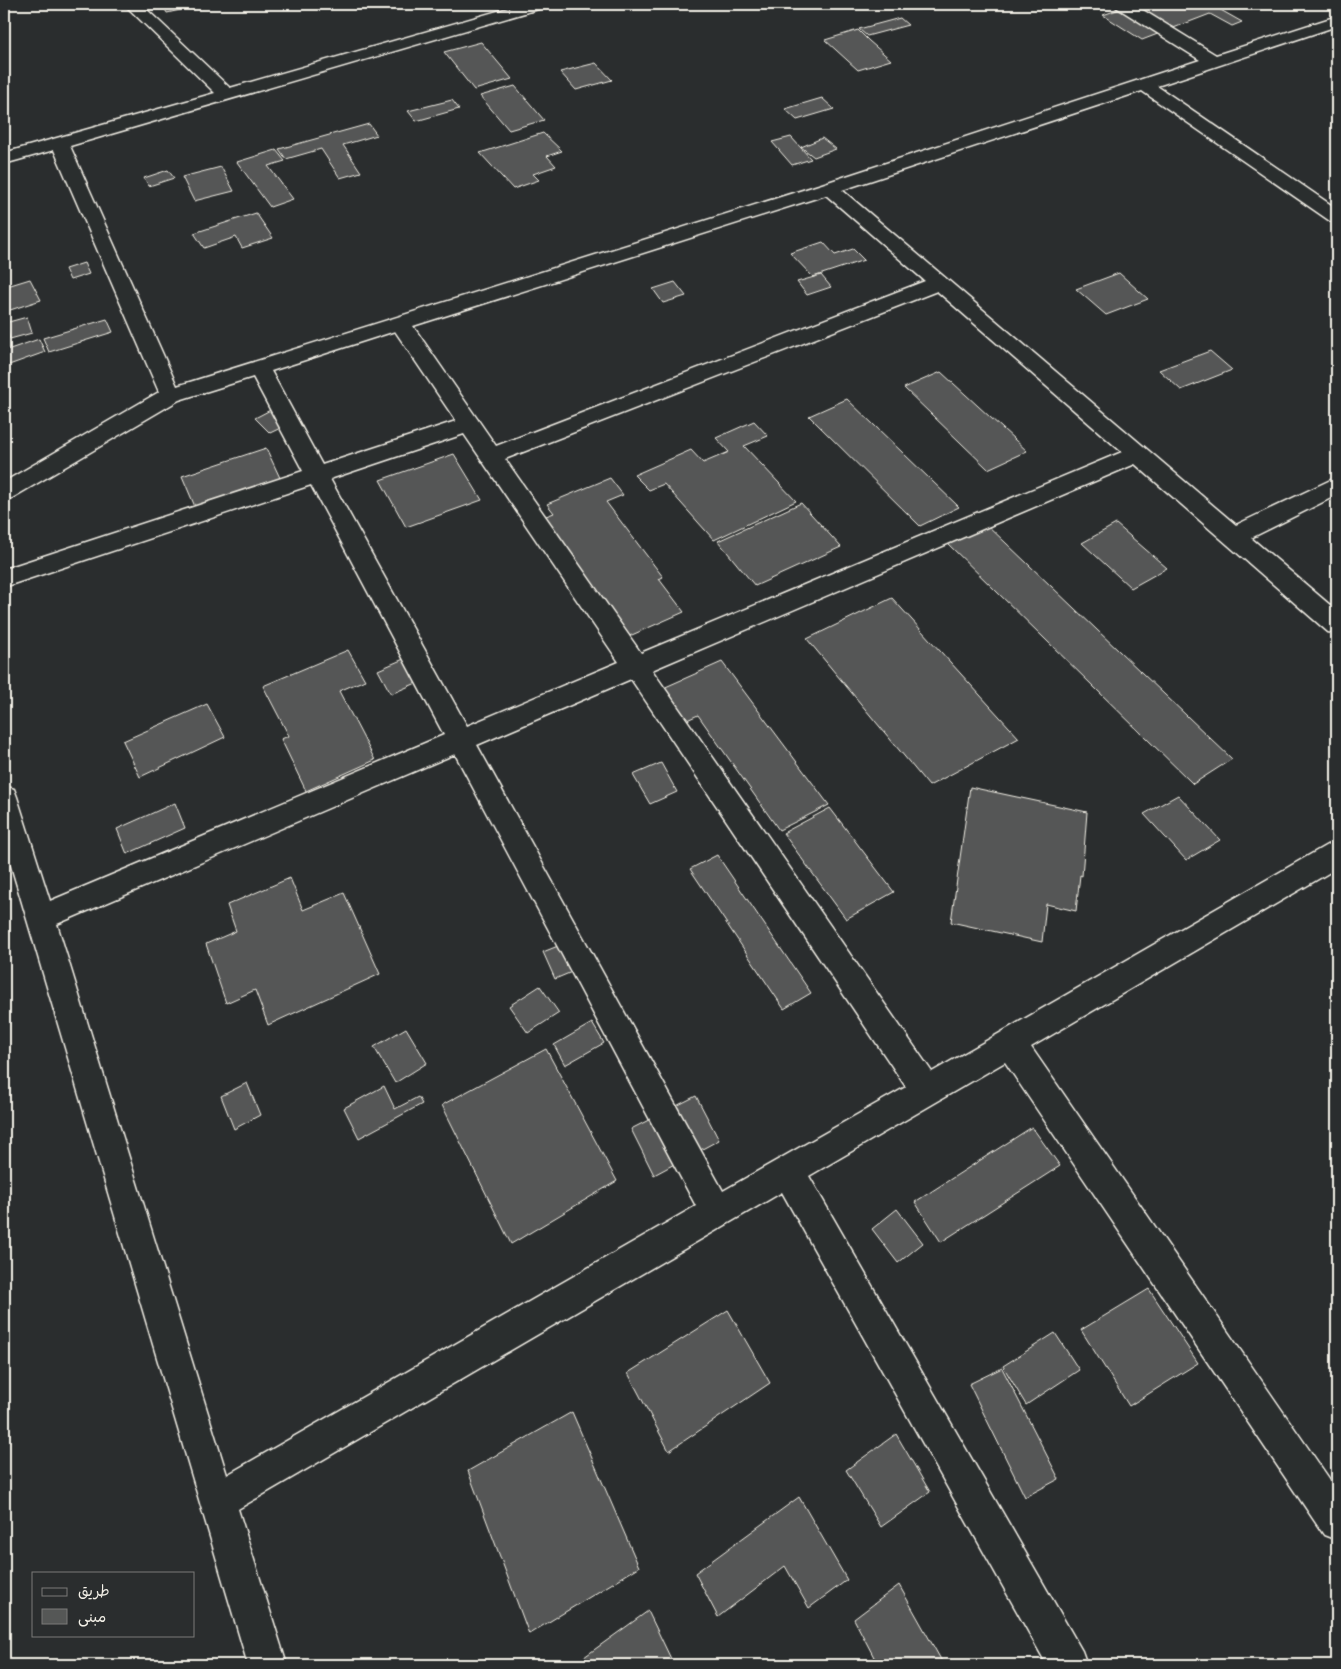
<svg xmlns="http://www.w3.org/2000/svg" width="1341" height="1669" font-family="'Playpen Sans','Playpen Sans Arabic',sans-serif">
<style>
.building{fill:#555756;stroke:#f4f1e8}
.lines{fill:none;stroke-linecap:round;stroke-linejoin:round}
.minor-casing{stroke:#f4f1e8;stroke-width:3}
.minor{fill:#2a2d2e;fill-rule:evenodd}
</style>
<rect width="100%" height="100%" fill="#2a2d2e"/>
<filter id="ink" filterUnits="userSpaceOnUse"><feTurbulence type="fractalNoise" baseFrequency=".02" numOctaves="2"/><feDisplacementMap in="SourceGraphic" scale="10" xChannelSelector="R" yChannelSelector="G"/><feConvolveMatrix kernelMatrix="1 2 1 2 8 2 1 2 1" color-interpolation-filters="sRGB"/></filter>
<g filter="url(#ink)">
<g class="building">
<polygon points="162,4 191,4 193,7 167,13"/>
<polygon points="1134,4 1210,4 1242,22 1232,26 1210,14 1142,40 1103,15"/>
<polygon points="900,18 908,25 867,36 859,29"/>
<polygon points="858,30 869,41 891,60 858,70 825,40"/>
<polygon points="481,42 512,79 474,90 444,52"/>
<polygon points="596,63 612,80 576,90 560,72"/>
<polygon points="515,86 544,120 509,130 480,96"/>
<polygon points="822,98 834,109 797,120 785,109"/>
<polygon points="452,100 459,109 416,121 408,111"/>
<polygon points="369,124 377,135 343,145 361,172 340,178 321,149 286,159 279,149"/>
<polygon points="543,133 562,151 547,156 556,166 533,174 539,180 513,189 480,153"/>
<polygon points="791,137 811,159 792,165 772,142"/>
<polygon points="822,138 836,149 814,157 801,147"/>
<polygon points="276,150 285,161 268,166 293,199 270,207 237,162"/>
<polygon points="221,167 234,191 194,201 182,177"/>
<polygon points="168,170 174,178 149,186 144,178"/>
<polygon points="256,213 273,238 242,248 236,237 204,248 194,233"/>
<polygon points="823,242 835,255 853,249 864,260 813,277 790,253"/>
<polygon points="84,263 89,274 70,280 65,269"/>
<polygon points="1119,273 1148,299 1106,315 1076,289"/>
<polygon points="821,275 831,287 807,295 797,282"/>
<polygon points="30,279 41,300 4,312 4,287"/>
<polygon points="675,282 686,296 663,303 653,289"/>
<polygon points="27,317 32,333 10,339 5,323"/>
<polygon points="107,319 113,332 49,352 43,338"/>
<polygon points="39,339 45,352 9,365 4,351"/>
<polygon points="1210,351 1232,370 1181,390 1159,370"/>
<polygon points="941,372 1027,451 988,469 904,388"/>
<polygon points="847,399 959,507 920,526 809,416"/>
<polygon points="278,406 293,422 270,433 255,418"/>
<polygon points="754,421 768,436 744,446 796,501 714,540 664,484 649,490 634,475 691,450 703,463 729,452 716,438"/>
<polygon points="266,448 281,480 196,509 182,476"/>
<polygon points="454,454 482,500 406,527 380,480"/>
<polygon points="610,478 623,495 606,502 663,577 659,579 684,612 616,642 530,522 554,513 547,504"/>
<polygon points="801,503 841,547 755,586 718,541"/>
<polygon points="984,522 1232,759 1193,784 946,542"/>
<polygon points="1116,524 1167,568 1131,588 1082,543"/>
<polygon points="892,598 1019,738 929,786 807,639"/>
<polygon points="348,650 365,680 339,691 375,760 306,791 281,739 289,736 263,686"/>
<polygon points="420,652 435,675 391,694 378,670"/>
<polygon points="722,662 829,805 779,830 698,715 674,726 652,693"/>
<polygon points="207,704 225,737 140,777 123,741"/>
<polygon points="661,763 677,792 650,804 633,775"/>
<polygon points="970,787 1087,812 1082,876 1080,875 1076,911 1046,904 1042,942 951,922"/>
<polygon points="1178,795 1220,840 1186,860 1144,814"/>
<polygon points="175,803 185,828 127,854 117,829"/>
<polygon points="830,808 894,892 846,919 783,833"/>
<polygon points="717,855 811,993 784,1009 690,869"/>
<polygon points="290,878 303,910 344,893 380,974 268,1025 255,990 226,1003 206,944 236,931 227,905"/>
<polygon points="573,940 586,966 555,979 543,952"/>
<polygon points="540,986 559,1013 528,1033 509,1006"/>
<polygon points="592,1023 604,1043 565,1065 554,1045"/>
<polygon points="406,1028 427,1063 395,1083 374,1047"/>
<polygon points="546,1049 617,1181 511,1244 442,1105"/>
<polygon points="247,1083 260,1115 234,1129 221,1096"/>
<polygon points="384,1086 395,1109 418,1097 422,1104 359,1138 344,1108"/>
<polygon points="696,1096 719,1140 654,1175 631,1129"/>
<polygon points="1032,1127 1060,1166 941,1242 915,1202"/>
<polygon points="897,1209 923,1243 898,1263 872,1229"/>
<polygon points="1149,1289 1198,1363 1129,1406 1081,1330"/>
<polygon points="728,1310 770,1383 669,1451 628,1373"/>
<polygon points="1055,1333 1079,1370 1026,1405 1003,1366"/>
<polygon points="1002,1368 1059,1479 1025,1497 969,1384"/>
<polygon points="572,1412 639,1567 529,1634 468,1471"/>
<polygon points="896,1434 930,1492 881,1527 846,1470"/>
<polygon points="799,1497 847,1580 809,1608 785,1566 718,1617 695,1573"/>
<polygon points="899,1585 944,1665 871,1665 876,1661 854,1619"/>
<polygon points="648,1611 674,1665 573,1665"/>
</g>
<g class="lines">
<defs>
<path id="minor" d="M124 4H141L230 88 522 4H547L545 7 70 146 177 386 822 184 1200 60 1116 7 1114 4H1133L1216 55 1337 16V26L1157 86 1337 209V223L1330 221 1142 91 842 190 1236 525 1337 477V495L1251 538 1337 611V634L1328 632 1135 464 652 670 932 1072 1327 845 1337 842V868L1031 1047 1337 1490V1540L1324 1535 1005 1062 809 1176 1082 1651 1087 1665H1047L782 1192 238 1509 287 1665H248L4 842V786L14 789 17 797 50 901 444 735 311 485 4 587V569L303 471 253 377 179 400 12 498 4 500V482L159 392 54 150 4 164V153L215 93ZM826 195 925 281 496 446 413 326ZM937 291 1122 452 641 653 505 459ZM395 331 456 421 322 465 271 371ZM464 434 619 662 467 726 330 479ZM631 679 906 1087 723 1191 477 745ZM455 754 696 1206 227 1475 57 924Z"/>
</defs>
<use href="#minor" class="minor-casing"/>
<use href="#minor" class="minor"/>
</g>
</g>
<rect width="1341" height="1669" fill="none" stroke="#2a2d2e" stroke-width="20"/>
<rect x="10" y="10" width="1321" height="1649" fill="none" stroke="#f4f1e8" stroke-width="2" filter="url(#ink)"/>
<rect x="32" y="1572" width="162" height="65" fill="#2a2d2e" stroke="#7b7b78"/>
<rect x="42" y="1588" width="25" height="8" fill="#2a2d2e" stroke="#7b7b78"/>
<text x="78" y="1596" font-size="15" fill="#f4f1e8">طريق</text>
<rect x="42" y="1609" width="25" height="15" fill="#555756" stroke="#7b7b78"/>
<text x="78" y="1622" font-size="15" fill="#f4f1e8">مبنى</text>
</svg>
